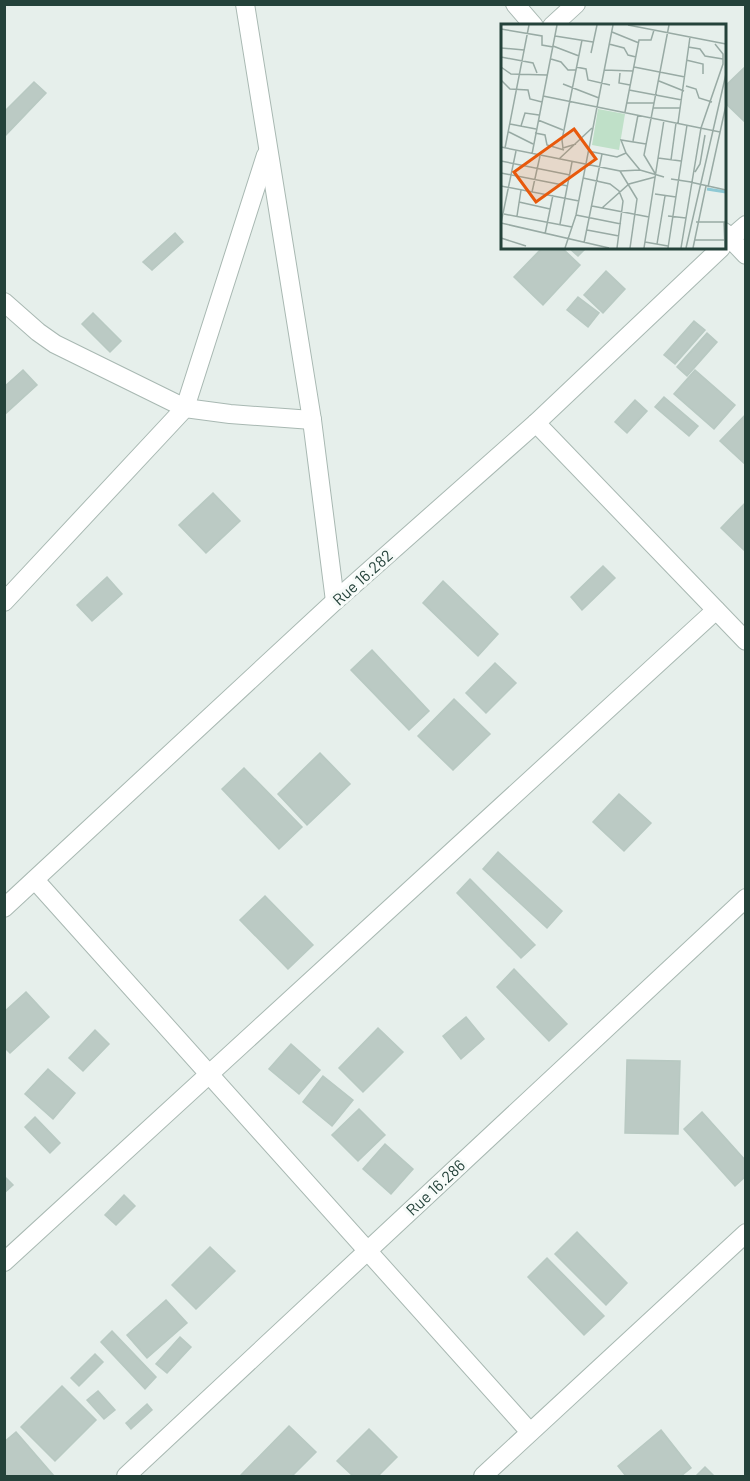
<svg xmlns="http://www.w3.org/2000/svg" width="750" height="1481" font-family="Barlow,sans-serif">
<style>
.building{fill:#bbcac4;stroke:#b8c9c2;stroke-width:1.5}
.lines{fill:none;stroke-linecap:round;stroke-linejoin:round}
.minor-casing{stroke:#a8b8b2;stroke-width:20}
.minor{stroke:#fff;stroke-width:18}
.labels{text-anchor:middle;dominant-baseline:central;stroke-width:6;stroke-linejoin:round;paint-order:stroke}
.street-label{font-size:16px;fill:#24423a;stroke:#f7fbf9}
.inset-river{fill:none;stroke:#8ec9d4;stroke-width:3}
.inset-road{fill:none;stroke:#98aaa4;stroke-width:1.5}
.view{fill:#e8590c;fill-opacity:0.15;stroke:#e8590c;stroke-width:3}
.inset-edge{fill:none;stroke:#24423a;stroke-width:3}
</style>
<rect width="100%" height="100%" fill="#e6efeb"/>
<g class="building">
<polygon points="746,66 746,123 724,102 724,87"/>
<polygon points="34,82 46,93 5,136 4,112"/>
<polygon points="175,233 183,242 152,270 143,262"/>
<polygon points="542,248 562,248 580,265 543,305 514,277"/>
<polygon points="569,248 586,248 578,256"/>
<polygon points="606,271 625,289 603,313 584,295"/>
<polygon points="578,297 599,313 588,327 567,310"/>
<polygon points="93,313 121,341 110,352 82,324"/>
<polygon points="694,321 705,330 675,364 664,355"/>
<polygon points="707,333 717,342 687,376 677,367"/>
<polygon points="23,370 37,385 4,415 4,387"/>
<polygon points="695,370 735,405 714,429 674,394"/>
<polygon points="664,397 698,426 689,436 655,407"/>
<polygon points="635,400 647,411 627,433 615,422"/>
<polygon points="746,414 746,465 720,441"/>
<polygon points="213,493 240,521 206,553 179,525"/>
<polygon points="746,502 746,552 721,528"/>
<polygon points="603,566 615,578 582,610 571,597"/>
<polygon points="107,577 122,594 92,621 77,605"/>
<polygon points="443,581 498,634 478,656 423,603"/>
<polygon points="372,650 429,711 409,730 351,670"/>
<polygon points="495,663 516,683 486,713 466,693"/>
<polygon points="454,699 490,734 453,770 418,736"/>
<polygon points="320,753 350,784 307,825 278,794"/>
<polygon points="244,768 302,827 279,849 222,789"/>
<polygon points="619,794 651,823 624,851 593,822"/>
<polygon points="498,852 562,911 547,928 483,869"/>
<polygon points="470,879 535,945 521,958 457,893"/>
<polygon points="265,896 313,945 288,969 240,920"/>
<polygon points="514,969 567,1024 549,1041 497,987"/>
<polygon points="26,992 49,1017 10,1053 4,1047 4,1012"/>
<polygon points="466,1017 484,1039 461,1059 443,1036"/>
<polygon points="378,1028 403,1052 363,1092 339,1068"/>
<polygon points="95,1030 109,1044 83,1071 69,1058"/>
<polygon points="291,1044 320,1070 299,1094 269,1069"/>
<polygon points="627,1060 680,1061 678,1134 625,1133"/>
<polygon points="48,1069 75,1093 53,1119 25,1094"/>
<polygon points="323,1076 353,1100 332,1126 303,1102"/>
<polygon points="359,1109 385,1135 358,1161 332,1135"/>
<polygon points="702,1112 746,1161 746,1176 735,1186 684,1129"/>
<polygon points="35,1117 60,1143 50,1153 25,1127"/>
<polygon points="385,1144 413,1169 391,1194 363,1169"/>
<polygon points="4,1176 13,1185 4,1193"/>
<polygon points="124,1195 135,1206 116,1225 105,1215"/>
<polygon points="577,1232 627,1283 606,1305 555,1254"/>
<polygon points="210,1247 235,1271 196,1309 172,1285"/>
<polygon points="547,1258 604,1316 584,1335 528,1277"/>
<polygon points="166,1300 187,1323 147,1358 127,1335"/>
<polygon points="112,1331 156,1377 145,1389 101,1342"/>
<polygon points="180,1337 191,1347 167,1373 156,1364"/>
<polygon points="95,1354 103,1362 79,1386 71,1378"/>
<polygon points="62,1386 96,1420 55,1461 21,1427"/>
<polygon points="98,1391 115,1410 104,1419 87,1400"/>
<polygon points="147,1404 152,1410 131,1429 126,1423"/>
<polygon points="289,1426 316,1452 292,1476 243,1476 241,1475"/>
<polygon points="369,1429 397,1457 378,1476 353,1476 337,1461"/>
<polygon points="661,1430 691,1468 681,1476 626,1476 618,1466"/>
<polygon points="16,1432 54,1476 4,1476 4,1442"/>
<polygon points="705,1467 714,1476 696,1476"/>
</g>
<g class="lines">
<defs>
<g id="minor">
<polyline points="245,4 312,420 335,601"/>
<polyline points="515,4 534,26"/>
<polyline points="552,26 576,4"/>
<polyline points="724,232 746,255"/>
<polyline points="724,244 746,225"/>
<polyline points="4,302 38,332 55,344 185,408 266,155"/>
<polyline points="536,423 746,641"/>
<polyline points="4,602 185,408 230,414 312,420"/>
<polyline points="35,880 530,1432"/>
<polyline points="4,908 335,601 536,423 721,248"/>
<polyline points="4,1262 716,610"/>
<polyline points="126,1476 746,898"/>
<polyline points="483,1476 746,1233"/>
</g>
</defs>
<use href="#minor" class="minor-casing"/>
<use href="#minor" class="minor"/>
</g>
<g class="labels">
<g class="street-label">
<text transform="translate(362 577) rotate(-42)">Rue 16.282</text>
<text transform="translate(435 1187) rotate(-43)">Rue 16.286</text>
</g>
</g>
<g transform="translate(501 24)">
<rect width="225" height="225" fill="#e6efeb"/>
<path d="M97 85 124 90 118 126 91 121Z" fill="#bfe0c8"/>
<path class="inset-river" d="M206 165 225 168"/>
<path class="inset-road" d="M127 1 225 20M0 5 41 12V21L52 23M111 8 138 19M54 12 92 18M108 20 123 24 127 31 135 33M52 22 78 32M187 23 199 25 204 32 222 35M0 24 23 26M90 29 96 1M0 33 32 39 36 49M50 35 60 38 67 46H75M185 36 202 40V50M0 43 10 50 46 51M75 43 85 45 87 56 109 61M133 43 184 53M103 46 132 47M119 49 118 59 129 61M0 56 9 65 27 66 29 75 41 78M158 57 183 67M62 60 98 74M185 62 195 65 198 74 211 78M128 66 181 76M42 72 219 108M126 79H153M152 84H179M124 88 138 16H150L153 6M37 96 62 106M177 99 189 13M9 100 35 105M20 102 24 89 38 91M8 108 32 120M34 109 44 111 46 121 63 126M132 117 137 91M75 120 62 124 61 116 81 16M0 123 119 147 136 175 129 224M4 124 28 1M87 127 116 133 125 129 139 146M125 129 120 116 145 120M31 130 56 1M157 134 180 137M58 135 91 104M170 136 175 99M0 137 69 151M119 147 139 146 163 153M194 148 199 140 204 111M0 149 67 162M155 151 143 131 168 1M82 154 109 160 118 167 122 177 116 224M170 155 190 158M189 158 225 166M0 162 78 177M207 163 225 81M31 168 39 132M154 170 175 173M18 178 49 185M91 182 148 193M101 184 128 160 154 153M3 190 71 203M75 191 120 200M16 192 20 166M167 192 185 194M195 198H225M223 198 224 224M0 199 15 127M0 199 108 224M59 200 71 138M86 206 118 212M44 210 52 171M0 214 25 222M194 216H224M144 218 167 222M83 219 101 130M156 220 164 172M64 224 75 191 112 1M143 224 163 96M167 224 186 101M180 224 200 104 222 40V30L214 20M185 224 225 50M192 224 205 162"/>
<path class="view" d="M73 105 95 135 35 178 13 148Z"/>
<rect width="225" height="225" class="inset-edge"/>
</g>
<rect width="750" height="1481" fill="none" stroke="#24423a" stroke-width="12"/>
</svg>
